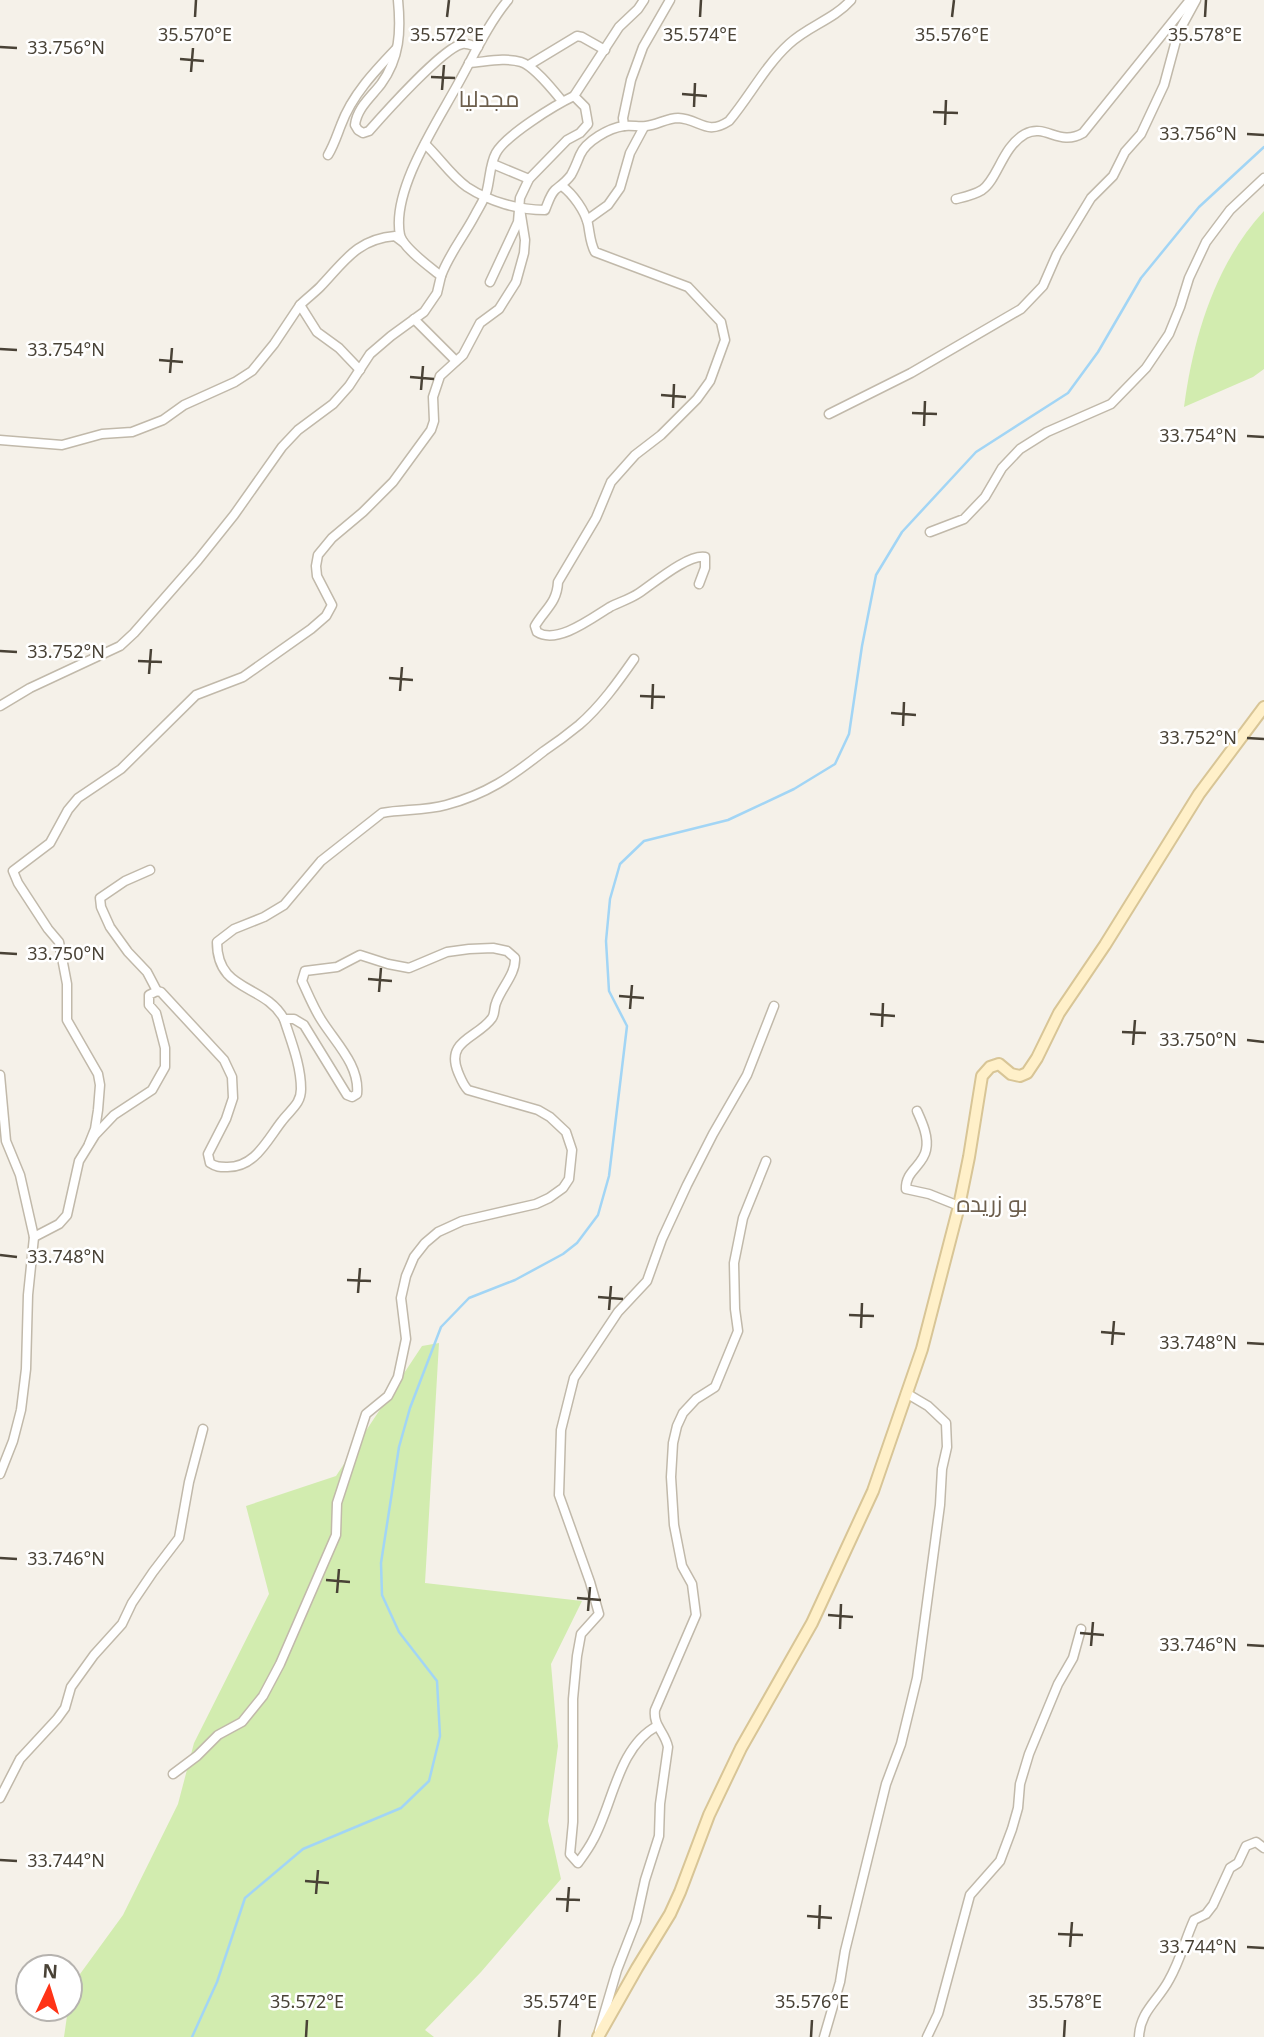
<svg xmlns="http://www.w3.org/2000/svg" width="1264" height="2037" font-family="'Noto Sans',Cairo,sans-serif">
<style>
.green{fill:#d2ecaf}
.lines{fill:none;stroke-linecap:round;stroke-linejoin:round}
.stream{stroke:#a2d5f5;stroke-width:2.5}
.street-casing{stroke:#c1b9aa;stroke-width:11}
.secondary-casing{stroke:#d8c596;stroke-width:14}
.street{stroke:#fff;stroke-width:8}
.secondary{stroke:#fff0c9;stroke-width:10}
.ticks{fill:none;stroke:#494236;stroke-width:2.5}
.labels{text-anchor:middle;dominant-baseline:central;stroke-width:5;stroke-linejoin:round;paint-order:stroke}
.quarter-label{font-size:23px;fill:#6d5f4d;stroke:#fff}
.ticks-label{font-size:18px;text-anchor:middle;fill:#494236;stroke:#fff;stroke-width:5;stroke-linejoin:round;paint-order:stroke}
</style>
<rect width="100%" height="100%" fill="#f5f1e9"/>
<g class="green">
<path d="M1264 211V369L1253 377 1184 407C1193 338 1215 264 1264 211Z"/>
<polygon points="439,1343 425,1583 582,1601 551,1664 558,1746 548,1821 561,1879 481,1972 425,2030 434,2037 64,2037 68,2009 70,2009 72,1985 123,1915 178,1804 194,1743 269,1594 246,1506 336,1476 422,1346"/>
</g>
<g class="lines">
<polyline class="stream" points="192,2037 217,1982 245,1898 303,1849 401,1808 429,1781 440,1736 437,1681 399,1632 382,1595 381,1563 399,1447 410,1408 441,1327 469,1298 515,1280 563,1254 577,1243 598,1215 609,1176 627,1026 609,991 606,941 610,899 620,864 644,841 728,820 794,789 835,764 849,734 862,646 876,575 902,532 976,452 1068,393 1098,352 1141,278 1199,207 1264,147"/>
<defs>
<g id="street">
<path d="M398 0C401 31 400 58 381 84 371 97 357 108 355 125L358 130 363 133 369 131C384 114 443 48 462 44 468 43 473 46 478 47"/>
<path d="M469 63C485 62 505 57 521 62 534 66 553 90 562 101"/>
<polyline points="529,65 577,36 582,37 605,50"/>
<polyline points="624,126 623,118 631,80 643,47 670,0"/>
<path d="M425 144C439 157 451 176 467 187 490 202 519 210 545 210 548 203 550 195 555 190 561 185 566 182 571 175 575 168 577 162 580 155 586 141 609 128 624 126 632 125 639 127 646 126 657 125 667 118 678 118 700 119 706 136 729 121 750 96 765 66 789 44 808 26 833 20 851 0"/>
<path d="M328 155C334 145 337 135 341 125 352 95 375 71 396 49"/>
<polyline points="493,164 529,179"/>
<path d="M562 186C573 194 585 211 588 224 590 234 590 243 595 252L688 287 721 322 725 340 710 381 697 399 661 435 635 455 611 482 596 518 558 582C557 603 545 609 535 626L537 632C557 645 592 618 610 607 620 602 630 599 639 593 654 583 688 554 705 557V568L699 584"/>
<path d="M956 199C964 197 974 195 982 190 998 179 1002 147 1025 134 1046 123 1059 147 1083 133L1190 0"/>
<polyline points="587,220 608,205 620,188 630,153 644,127"/>
<path d="M441 276C449 254 464 236 475 215 479 207 485 199 487 190 490 178 490 164 496 153 506 135 555 105 574 96L619 27 638 9 644 0"/>
<polyline points="490,282 518,222 520,198 529,179 567,140 580,133 588,124 585,107 574,96"/>
<polyline points="414,319 456,361"/>
<path d="M360 370 339 348 317 332 300 305C306 299 314 293 320 287 344 262 357 239 395 236L403 242"/>
<polyline points="829,414 911,373 1021,309 1043,286 1057,254 1091,198 1113,176 1125,152 1141,134 1164,85 1178,33 1196,0"/>
<polyline points="0,440 62,445 102,434 132,432 163,420 184,405 235,382 252,371 274,344 300,305"/>
<polyline points="930,532 964,519 985,497 1002,468 1020,449 1047,432 1111,404 1146,368 1169,334 1180,307 1189,278 1206,242 1230,210 1264,178"/>
<path d="M0 706 30 688 120 646 134 633 198 560 234 515 282 447 298 430 333 404 349 386 370 354 391 336 424 312 437 293 441 276C430 267 403 248 400 235 391 190 438 121 459 82 474 55 488 24 508 0"/>
<polyline points="150,870 125,881 100,898 101,907 110,927 128,952 147,972 157,991"/>
<polyline points="0,1075 6,1141 20,1175 34,1237 28,1295 26,1369 21,1410 13,1441 0,1474"/>
<path d="M917 1111C922 1122 929 1137 926 1150 923 1166 905 1171 906 1189L929 1194 959 1206"/>
<polyline points="89,1144 95,1129 98,1110 100,1085 98,1074 67,1020 67,984 59,942 48,929 18,883 13,871 50,843 68,810 78,798 121,769 196,695 243,677 311,629 326,616 332,605 317,576 316,566 318,555 332,538 363,512 393,482 431,430 434,421 433,397 440,376 463,355 480,323 499,309 516,282 524,253 525,240 520,209"/>
<path d="M34 1237 59 1224 67 1215 79 1161 95 1135 114 1115 152 1090 165 1067V1048L156 1013 149 1005V995L157 991 161 992 224 1060 232 1077 233 1098 226 1119 208 1154 210 1163C216 1167 220 1167 226 1167 255 1168 267 1140 282 1121 291 1109 301 1104 301 1089 301 1065 291 1041 284 1019"/>
<path d="M657 1726C618 1747 613 1804 593 1840 589 1848 583 1856 578 1863L570 1854 573 1822V1699L577 1656 581 1634 599 1614 590 1582 559 1495 561 1430 574 1378 618 1312 647 1281 662 1239 687 1185 713 1134 747 1075 774 1006"/>
<path d="M173 1774 197 1756 218 1735 242 1722 263 1696 280 1664 336 1535 337 1503 366 1414 388 1396 398 1377 406 1339 401 1298 406 1276 414 1257 425 1243 438 1232 449 1227 462 1221 536 1204 549 1198 563 1188 569 1179 572 1150 566 1132 550 1117 538 1110 468 1090C463 1085 461 1079 458 1072 445 1040 478 1038 492 1018 495 1014 494 1007 496 1003 501 988 516 974 515 958L507 951 493 948 469 949 447 952 409 968 388 964 360 955 337 967 305 971 302 981C308 994 314 1009 322 1021 336 1043 360 1066 357 1094L352 1097 347 1095 304 1025 294 1019H284C264 983 217 993 217 942L234 929 264 917 284 905 321 861 382 813C403 809 424 811 446 805 487 794 511 777 544 751 556 743 568 734 579 725 600 707 618 682 634 659"/>
<polyline points="0,1798 20,1759 57,1719 65,1708 71,1687 94,1655 122,1624 132,1603 153,1572 179,1538 189,1482 203,1429"/>
<path d="M599 2031 617 1970 636 1921 645 1880 659 1836 660 1804 668 1747C665 1732 653 1726 655 1710L696 1615 692 1584 682 1566 674 1525 671 1477 673 1443 677 1426 683 1413 696 1399 715 1387 738 1331 735 1309 734 1263 743 1218 766 1161"/>
<polyline points="824,2037 840,1982 845,1951 886,1784 901,1744 917,1678 940,1505 942,1469 947,1447 946,1423 928,1406 906,1393"/>
<polyline points="927,2037 938,2014 970,1895 1000,1861 1012,1829 1018,1808 1020,1784 1029,1754 1058,1684 1073,1658 1081,1629"/>
<path d="M1139 2037C1140 2011 1158 2001 1169 1980 1180 1961 1185 1940 1194 1920L1206 1914 1213 1905 1230 1868 1238 1863 1246 1846 1256 1842 1264 1848"/>
</g>
<polyline id="secondary" points="598,2037 637,1968 670,1914 680,1892 709,1815 741,1748 812,1623 873,1491 922,1349 959,1206 969,1157 982,1076 990,1067 999,1064 1011,1074 1020,1076 1027,1073 1037,1058 1059,1013 1105,945 1199,794 1264,707"/>
</defs>
<use href="#street" class="street-casing"/>
<use href="#secondary" class="secondary-casing"/>
<use href="#street" class="street"/>
<use href="#secondary" class="secondary"/>
</g>
<path class="ticks" d="M195 17 196 0M447 17 449 0M700 17 701 0M952 17 954 0M1205 17 1206 0M0 47 17 48M180 59 204 61M191 72 193 48M431 77 455 78M442 90 444 65M682 94 707 96M694 107 695 83M933 112 958 113M945 125 946 100M1247 134 1264 135M0 349 17 350M159 360 183 362M170 373 172 348M410 377 434 379M421 390 423 366M661 395 686 397M673 408 674 384M912 413 937 414M924 426 925 401M1247 436 1264 437M0 651 17 652M138 661 162 662M149 674 151 649M389 678 413 680M400 691 402 667M640 696 665 697M652 709 653 684M891 713 916 715M903 726 904 702M1247 738 1264 739M0 953 17 954M368 979 392 981M379 992 381 968M619 996 644 998M630 1009 632 985M870 1014 895 1016M882 1027 883 1003M1122 1032 1146 1033M1247 1040 1264 1042M1133 1045 1135 1020M0 1255 17 1257M347 1280 371 1281M358 1293 360 1268M598 1297 623 1299M609 1310 611 1286M849 1315 874 1316M861 1328 862 1303M1101 1332 1125 1334M1247 1343 1264 1344M1112 1345 1114 1321M0 1558 17 1559M326 1580 350 1582M337 1593 339 1569M577 1598 601 1600M588 1611 590 1587M828 1615 853 1617M840 1629 841 1604M1080 1633 1104 1635M1247 1645 1264 1646M1091 1646 1093 1622M0 1860 17 1861M305 1881 329 1883M316 1894 318 1870M556 1899 580 1900M567 1912 569 1887M807 1916 832 1918M819 1929 820 1905M1058 1934 1083 1935M1070 1947 1072 1922M1247 1947 1264 1948M306 2037 307 2020M559 2037 560 2020M811 2037 812 2020M1064 2037 1065 2020"/>
<g class="labels">
<g class="quarter-label">
<text x="489" y="98">مجدليا</text>
<text x="992" y="1203">بو زريده</text>
</g>
</g>
<g class="ticks-label">
<text x="195" y="41">35.570°E</text>
<text x="447" y="41">35.572°E</text>
<text x="700" y="41">35.574°E</text>
<text x="952" y="41">35.576°E</text>
<text x="1205" y="41">35.578°E</text>
<text x="66" y="54">33.756°N</text>
<text x="1198" y="140">33.756°N</text>
<text x="66" y="356">33.754°N</text>
<text x="1198" y="442">33.754°N</text>
<text x="66" y="658">33.752°N</text>
<text x="1198" y="744">33.752°N</text>
<text x="66" y="960">33.750°N</text>
<text x="1198" y="1046">33.750°N</text>
<text x="66" y="1263">33.748°N</text>
<text x="1198" y="1349">33.748°N</text>
<text x="66" y="1565">33.746°N</text>
<text x="1198" y="1651">33.746°N</text>
<text x="66" y="1867">33.744°N</text>
<text x="1198" y="1953">33.744°N</text>
<text x="307" y="2008">35.572°E</text>
<text x="560" y="2008">35.574°E</text>
<text x="812" y="2008">35.576°E</text>
<text x="1065" y="2008">35.578°E</text>
</g>
<g transform="translate(49 1988) rotate(4)"><circle r="33" fill="#ffffff" stroke="#b6b3af" stroke-width="2"/>
<path d="M0-5L12 26L0 18L-12 26Z" fill="#ff3316"/>
<text y="-10" font-size="19" font-weight="bold" text-anchor="middle" fill="#494236">N</text>
</g>
</svg>
